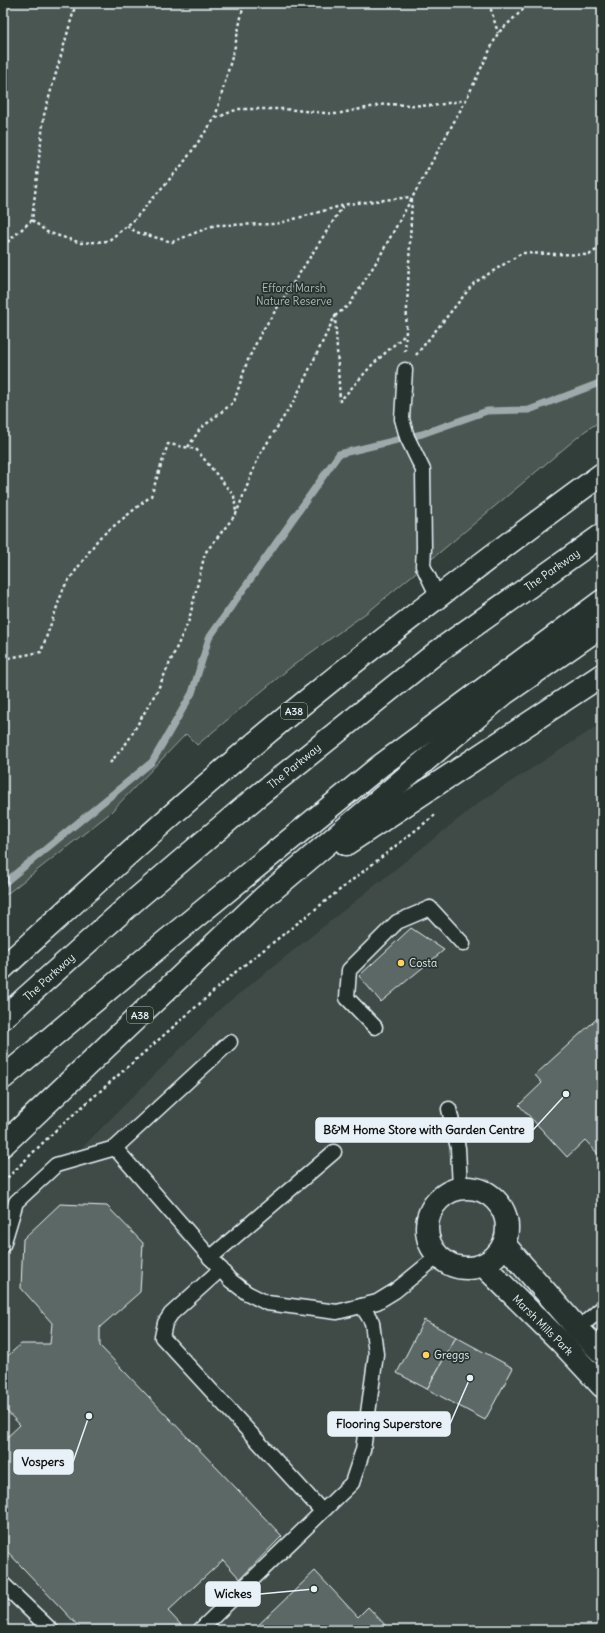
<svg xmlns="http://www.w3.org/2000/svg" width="605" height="1633" font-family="Delius,sans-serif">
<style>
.built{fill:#3f4b46}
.green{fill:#495651;stroke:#98a4a4}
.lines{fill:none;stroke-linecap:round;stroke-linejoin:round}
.stream{stroke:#9ea9ab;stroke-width:7}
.building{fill:#5c6865;stroke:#e8f1f8}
.lane-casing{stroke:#e8f1f8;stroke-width:17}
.street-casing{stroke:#e8f1f8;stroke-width:25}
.highway-casing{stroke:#e8f1f8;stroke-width:25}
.path{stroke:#e8f1f8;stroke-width:2.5;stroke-dasharray:3 3;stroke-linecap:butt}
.lane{stroke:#26332d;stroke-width:14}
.street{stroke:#26332d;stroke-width:22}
.highway{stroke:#26332d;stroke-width:22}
.poi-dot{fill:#ffd166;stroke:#26332d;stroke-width:1.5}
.labels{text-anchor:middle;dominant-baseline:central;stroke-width:3.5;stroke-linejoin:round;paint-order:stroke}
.shield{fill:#26332d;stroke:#aeb8bb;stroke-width:1}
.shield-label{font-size:10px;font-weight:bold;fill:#e8f1f8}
.park-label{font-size:11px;fill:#b0bbbe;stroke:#26332d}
.street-label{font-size:11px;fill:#e8f1f8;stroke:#26332d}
.poi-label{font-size:11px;fill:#e8f1f8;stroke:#26332d;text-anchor:start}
.leader{fill:none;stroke:#e8f1f8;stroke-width:1.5}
.callout-dot{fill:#e8f1f8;stroke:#26332d;stroke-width:1.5}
.callout{fill:#e8f1f8;stroke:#e8f1f8;stroke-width:1.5}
.callout-label{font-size:12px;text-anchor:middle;font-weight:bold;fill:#111}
</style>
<rect width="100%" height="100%" fill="#323e39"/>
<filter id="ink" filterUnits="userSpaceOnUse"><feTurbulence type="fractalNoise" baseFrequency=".025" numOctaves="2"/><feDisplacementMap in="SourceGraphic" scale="8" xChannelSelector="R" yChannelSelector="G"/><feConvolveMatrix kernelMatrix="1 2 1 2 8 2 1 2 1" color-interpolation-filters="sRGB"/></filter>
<g filter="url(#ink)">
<polygon class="built" points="602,723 602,1630 3,1630 3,1227 221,1008 481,801"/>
<polygon class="green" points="3,3 602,3 602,420 585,431 373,608 291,667 197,745 186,734 109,814 3,897"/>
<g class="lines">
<polyline class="stream" points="3,884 152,762 192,693 209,638 339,454 422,434 487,411 529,410 602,382"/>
</g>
<g class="building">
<polygon points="411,928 444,950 381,1002 359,976"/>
<polygon points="602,1014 602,1158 585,1140 567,1157 519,1105 542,1083 535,1075"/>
<polygon points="60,1204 107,1206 143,1243 140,1292 100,1327 100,1346 282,1536 240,1579 223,1560 168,1611 182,1626 177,1630 82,1630 3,1547 3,1441 20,1425 3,1407 3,1360 21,1344 50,1344 52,1323 21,1288 23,1239"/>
<polygon points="424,1320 456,1337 427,1389 397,1373"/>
<polygon points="456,1337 513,1368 485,1420 427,1389"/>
<polygon points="315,1571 358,1617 368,1607 390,1630 253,1630"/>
</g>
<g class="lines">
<defs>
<g id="lane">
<polyline points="405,370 402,419 407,437 423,470 424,548 423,566 438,597"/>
<polyline points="375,1027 347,998 349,970 397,922 430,908 463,944"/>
<polyline points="449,1109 458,1148 460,1188"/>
<polyline points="115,1148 230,1280 247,1293 267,1303 337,1312 377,1302 395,1291 438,1256"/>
<polyline points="3,1245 16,1202 56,1165 115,1148 230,1042"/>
<polyline points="210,1258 334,1152"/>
<polyline points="221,1269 171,1314 165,1323 162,1337 322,1511"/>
<polyline points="578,1329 602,1308"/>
<polyline points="3,1584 51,1630"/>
<polyline points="200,1630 352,1483 363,1450 376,1354 372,1322 362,1306"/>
</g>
<g id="street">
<circle cx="467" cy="1228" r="40"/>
<polyline points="504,1244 578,1329 602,1353"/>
<polyline points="483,1265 560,1341 602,1386"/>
</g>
<g id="highway">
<polyline points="346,844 602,675"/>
<path d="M3 968C104 876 204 783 311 697 406 620 504 546 602 474"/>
<polyline points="3,1018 134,901 255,798 437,652 602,535"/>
<polyline points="3,1078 166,941 380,766 602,601"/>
<polyline points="3,1145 263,898 504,694 602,626"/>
</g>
</defs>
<use href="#lane" class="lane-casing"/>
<use href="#street" class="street-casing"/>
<use href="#highway" class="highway-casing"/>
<g class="path">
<polyline points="489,3 498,33"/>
<polyline points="216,118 238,109 284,109 336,114 386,104 432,106 465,100"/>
<polyline points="32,220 47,232 81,243 108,241 133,221 182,165 215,118 235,46 244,3"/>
<polyline points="127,226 136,232 172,242 215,225 276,224 348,204 411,197"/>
<polyline points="3,246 32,220 44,115 76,3"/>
<polyline points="335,316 350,304 380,256 466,100 498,33 530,3"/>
<polyline points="405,352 412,197"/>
<polyline points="416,355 474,283 522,253 589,255 602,246"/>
<polyline points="188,447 200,429 234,402 247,362 261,333 343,206"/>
<polyline points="3,659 41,652 64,587 99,538 151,496 168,444 196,449 234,496 236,512"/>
<polyline points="110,763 128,741 158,689 189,620 205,553 236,514 259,456 295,399 335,316 340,401 372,365 406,334"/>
<polyline points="3,1182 57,1129 238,970 435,815"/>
</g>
<use href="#lane" class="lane"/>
<use href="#street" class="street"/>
<use href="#highway" class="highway"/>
</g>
</g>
<g class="poi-dot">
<circle cx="401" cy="963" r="4"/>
<circle cx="426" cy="1355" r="4"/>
</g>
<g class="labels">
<g class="shield">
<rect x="281" y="703" width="26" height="16" rx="3"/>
<rect x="127" y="1007" width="26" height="16" rx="3"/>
</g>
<g class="shield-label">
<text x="294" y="711">A38</text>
<text x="140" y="1015">A38</text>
</g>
<g class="park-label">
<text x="294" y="288">Efford Marsh<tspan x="294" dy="13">Nature Reserve</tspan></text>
</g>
<g class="street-label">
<text transform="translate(552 570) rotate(-35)">The Parkway</text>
<text transform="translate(294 766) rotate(-39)">The Parkway</text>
<text transform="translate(49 977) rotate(-42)">The Parkway</text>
<text transform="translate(543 1325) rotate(45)">Marsh Mills Park</text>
</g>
<g class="poi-label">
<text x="409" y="963">Costa</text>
<text x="434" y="1355">Greggs</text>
</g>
</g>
<path class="leader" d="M566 1094L533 1130M470 1378L450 1424M89 1416L73 1462M314 1589L260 1594"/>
<g class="callout-dot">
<circle cx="566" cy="1094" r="4"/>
<circle cx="470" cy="1378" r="4"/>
<circle cx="89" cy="1416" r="4"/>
<circle cx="314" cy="1589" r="4"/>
</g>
<g class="callout">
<rect x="316" y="1118" width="217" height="24" rx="4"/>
<rect x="328" y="1412" width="122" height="24" rx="4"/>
<rect x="14" y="1450" width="59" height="24" rx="4"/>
<rect x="206" y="1582" width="54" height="24" rx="4"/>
</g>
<g class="callout-label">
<text x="424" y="1134">B&amp;M Home Store with Garden Centre</text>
<text x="389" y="1428">Flooring Superstore</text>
<text x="43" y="1466">Vospers</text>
<text x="233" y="1598">Wickes</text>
</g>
<rect width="605" height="1633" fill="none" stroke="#26332d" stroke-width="16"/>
<rect x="8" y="8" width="589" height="1617" fill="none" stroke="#e8f1f8" stroke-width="1.5" filter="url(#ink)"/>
</svg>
